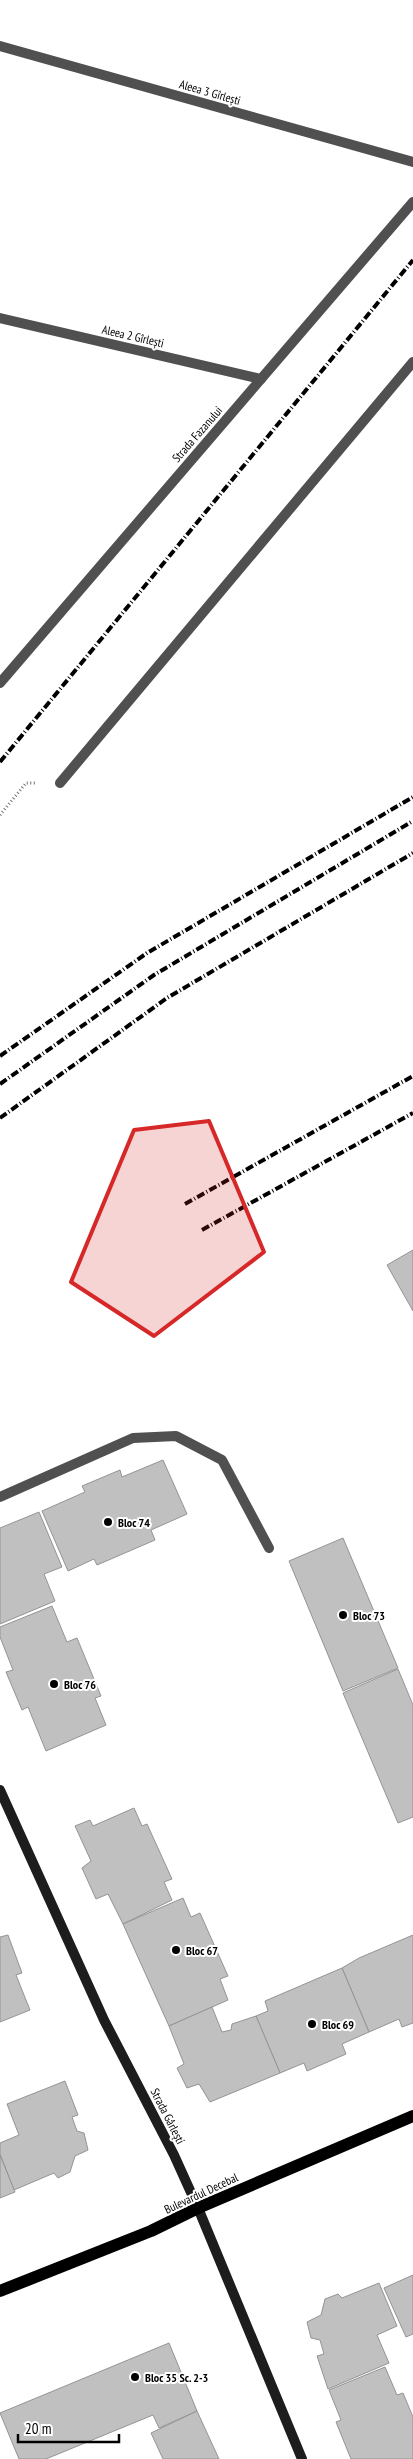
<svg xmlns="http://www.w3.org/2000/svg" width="413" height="2459" font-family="'PT Sans Narrow',sans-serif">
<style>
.building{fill:#c0c0c0;stroke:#949494}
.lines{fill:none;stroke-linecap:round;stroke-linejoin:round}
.path{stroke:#727272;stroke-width:3;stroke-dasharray:1 2.5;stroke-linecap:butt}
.lane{stroke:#505050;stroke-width:10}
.street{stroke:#505050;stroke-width:10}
.secondary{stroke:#1d1d1d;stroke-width:10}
.primary{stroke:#000;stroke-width:12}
.rail{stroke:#000;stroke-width:4;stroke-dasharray:8 2.5 1 2.5;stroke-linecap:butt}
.marked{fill:#d62828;fill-opacity:0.2;stroke:#d62828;stroke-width:4;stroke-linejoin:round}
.poi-dot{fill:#000;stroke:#fff;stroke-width:2}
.labels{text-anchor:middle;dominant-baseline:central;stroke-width:4;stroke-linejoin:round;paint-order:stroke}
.street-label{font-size:12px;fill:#000;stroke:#fff}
.poi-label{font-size:12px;font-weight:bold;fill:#000;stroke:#fff;text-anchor:start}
</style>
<rect width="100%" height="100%" fill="#fff"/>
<g class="building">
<polygon points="413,1250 413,1311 387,1265"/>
<polygon points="163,1460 187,1514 151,1530 155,1540 97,1565 94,1559 68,1571 42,1511 85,1492 82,1486 120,1470 122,1477"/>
<polygon points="39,1512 62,1567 44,1574 55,1601 0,1624 0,1528"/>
<polygon points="343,1538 398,1668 343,1691 289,1561"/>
<polygon points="52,1606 67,1642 77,1638 101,1696 95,1698 106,1725 46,1751 28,1707 22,1710 6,1672 13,1670 0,1637 0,1627"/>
<polygon points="398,1669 413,1705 413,1817 398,1823 343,1693"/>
<polygon points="134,1808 142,1826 147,1824 172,1879 164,1882 172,1900 123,1924 108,1894 96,1899 82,1868 91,1861 75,1826 90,1820 93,1826"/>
<polygon points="183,1898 191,1917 200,1913 228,1976 220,1979 228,2000 169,2026 123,1924"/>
<polygon points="8,1935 22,1973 16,1975 30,2010 0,2022 0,1937"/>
<polygon points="413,1935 413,2023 402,2027 399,2019 369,2032 342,1968 359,1958"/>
<polygon points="342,1968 369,2032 342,2044 346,2054 307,2071 304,2063 280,2073 256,2016 268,2011 265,2001"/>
<polygon points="212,2007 222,2032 231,2030 232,2024 256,2016 280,2073 210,2102 199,2084 187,2088 177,2068 184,2064 169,2026"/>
<polygon points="65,2081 78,2115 72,2117 77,2131 84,2133 88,2150 75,2156 70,2172 58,2178 54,2173 14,2190 0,2154 0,2143 19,2135 7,2104"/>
<polygon points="0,2155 15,2192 0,2198"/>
<polygon points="413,2275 413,2334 406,2337 384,2288"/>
<polygon points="379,2283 397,2326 377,2335 389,2363 328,2389 317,2356 324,2354 320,2340 311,2338 307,2322 321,2315 325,2299 338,2294 342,2298"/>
<polygon points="169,2343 197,2411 159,2428 153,2415 46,2459 19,2459 0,2413"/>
<polygon points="385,2367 397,2395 403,2393 413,2417 413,2459 351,2459 336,2422 341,2420 329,2390"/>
<polygon points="197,2411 219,2459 163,2459 151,2433"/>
</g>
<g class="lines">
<polyline class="path" points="0,815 26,783 37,783"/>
<polyline class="lane" points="0,1497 133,1438 176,1436 222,1460 269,1548"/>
<g class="street">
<polyline points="0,46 413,162"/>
<polyline points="0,318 261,379"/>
<polyline points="0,683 413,202"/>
<polyline points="60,783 413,362"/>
</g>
<polyline class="secondary" points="0,1790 104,2020 174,2155 198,2208 302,2459"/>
<polyline class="primary" points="0,2291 151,2231 198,2208 413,2116"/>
<g class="rail">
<polyline points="0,762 413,260"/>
<polyline points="0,1056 147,953 413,797"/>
<polyline points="0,1084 154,975 413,821"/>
<polyline points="0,1118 167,998 413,853"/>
<polyline points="185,1204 413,1076"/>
<polyline points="202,1230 413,1113"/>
</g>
</g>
<path class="marked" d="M209 1121 264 1252 154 1336 71 1282 134 1130Z"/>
<g class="poi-dot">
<circle cx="108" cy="1522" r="5"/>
<circle cx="343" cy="1615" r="5"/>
<circle cx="54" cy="1684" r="5"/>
<circle cx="176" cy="1950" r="5"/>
<circle cx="312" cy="2024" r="5"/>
<circle cx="135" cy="2377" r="5"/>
</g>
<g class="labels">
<g class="street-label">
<text transform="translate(210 92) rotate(16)">Aleea 3 Gîrlești</text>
<text transform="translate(133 336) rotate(13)">Aleea 2 Gîrlești</text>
<text transform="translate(197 434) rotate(-49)">Strada Fazanului</text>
<text transform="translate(168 2116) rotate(63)">Strada Gârlești</text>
<text transform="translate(201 2193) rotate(-25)">Bulevardul Decebal</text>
</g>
<g class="poi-label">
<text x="118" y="1522">Bloc 74</text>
<text x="353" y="1615">Bloc 73</text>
<text x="64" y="1684">Bloc 76</text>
<text x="186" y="1950">Bloc 67</text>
<text x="322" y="2024">Bloc 69</text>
<text x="145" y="2377">Bloc 35 Sc. 2-3</text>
</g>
</g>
<path d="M18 2434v8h101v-8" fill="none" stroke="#000000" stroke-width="2.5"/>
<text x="25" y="2434" font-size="15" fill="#000000" stroke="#ffffff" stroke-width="4" paint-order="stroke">20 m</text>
</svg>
